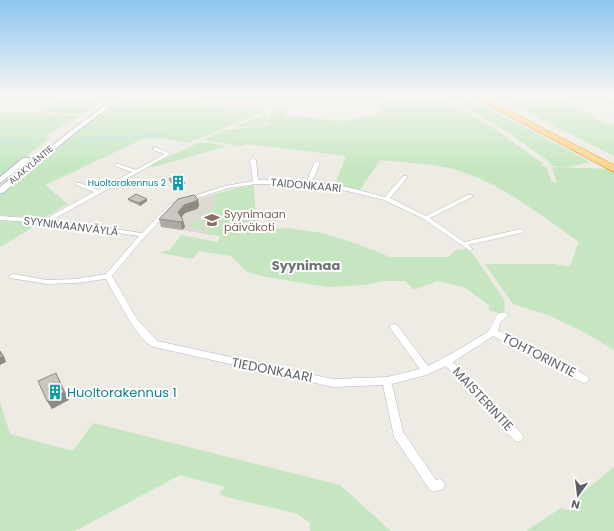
<svg xmlns="http://www.w3.org/2000/svg" width="614" height="531" font-family="Poppins,sans-serif">
<style>
.education{fill:#dedad2}
.green{fill:#c5e6c1}
.lines{fill:none;stroke-linecap:round;stroke-linejoin:round}
.stream{stroke:#a5dffd;stroke-width:1}
.street-casing{stroke:#b5b7bb;stroke-width:1}
.secondary-casing{stroke:#b3b8bc;stroke-width:2}
.highway-casing{stroke:#ee9004;stroke-width:1}
.street{fill:#fff;fill-rule:evenodd}
.secondary{fill:#fff;fill-rule:evenodd}
.highway{fill:#fbd58f;fill-rule:evenodd}
.wall{fill:#adaaa5}
.shaded-wall{fill:#8d8b86}
.building{fill:#c9c6c0;stroke:#8d8b86}
.labels{text-anchor:middle;dominant-baseline:central;stroke-width:4;stroke-linejoin:round;paint-order:stroke}
.far-street-label{font-size:9px;fill:#5c6165;stroke:#fff}
.far-culture-label{font-size:9px;fill:#0d838f;stroke:#fff;text-anchor:end}
.street-label{font-size:11px;fill:#5c6165;stroke:#fff}
.education-label{font-size:11px;fill:#785e54;stroke:#fff;text-anchor:start}
.quarter-label{font-size:13px;font-weight:bold;fill:#6d7377;stroke:#fff}
.near-street-label{font-size:13px;fill:#5c6165;stroke:#fff}
.near-culture-label{font-size:13px;fill:#0d838f;stroke:#fff;text-anchor:start}
</style>
<rect width="100%" height="100%" fill="#eeebe4"/>
<polygon class="education" points="212,195 218,201 213,207 239,239 161,227 186,203"/>
<g class="green">
<polygon points="68,96 110,96 83,114 36,111"/>
<path d="M126 96H182L179 100 265 111 188 143 161 138 143 139 45 185 68 204 43 218 0 215V193L92 120C96 116 101 113 105 110 113 105 121 106 126 96Z"/>
<path d="M379 96H440L490 126 544 164 539 166 546 167 552 182H557L552 168 555 167 610 169 614 171V350L582 331 548 315 513 304 485 264H555L569 267C574 260 574 251 579 242 543 216 496 180 453 169 431 163 403 163 380 160L360 190 334 186 346 156 247 144 237 147 230 144 203 140 224 130 271 125 267 123 271 111 279 107 287 109 284 115 342 121 380 113Z"/>
<polygon points="447,96 465,96 591,162 569,167 552,166 547,160 510,134"/>
<polygon points="495,96 567,96 568,97 614,101 614,104 570,101 572,106 605,123 614,124 614,156"/>
<polygon points="0,112 80,116 73,121 61,126 46,137 50,138 0,177"/>
<polygon points="268,113 263,125 235,127"/>
<polygon points="200,142 228,146 153,167 149,166"/>
<path d="M254 185 256 230 289 228 321 233 355 243 390 257H448L456 250 467 249 473 254 503 298 505 303 504 312 502 314 491 311 488 308 490 306 464 287 437 281 414 290 405 281H383L365 285 328 287 267 277 251 273 246 271 231 256 199 251 193 259 159 253 163 251 170 250 181 235 217 242 221 236 206 234 213 222H207L208 224 202 225 201 227 205 228 209 226V227L203 230 193 228 190 221C196 220 212 224 215 220 217 218 216 214 216 212L208 213 215 205 213 202 218 201 212 195 233 189Z"/>
<polygon points="0,221 38,222 40,223 0,247"/>
<polygon points="0,402 10,434 73,451 93,423 340,485 391,531 310,531 310,523 298,514 223,496 219,493 225,487 180,475 75,531 0,531"/>
<polygon points="614,467 614,531 526,531 561,508 571,511 573,509 571,502"/>
</g>
<g class="lines">
<g class="stream">
<polyline points="78,140 164,135"/>
<polyline points="0,144 29,142"/>
</g>
<defs>
<g id="street">
<path d="M13 96H17L32 99C27 101 18 100 13 96Z"/>
<polygon points="255,96 263,96 335,104 341,101 341,96 345,96 345,101 373,104 375,105 373,106 343,103 335,106 257,97"/>
<path d="M153 148H157L171 154 52 220 142 233 170 204 225 186 253 181 250 160 253 158 256 160 258 180 307 181 314 163 317 161 320 163 312 182 347 187 385 197 403 176H407V178L390 198 426 216 468 195H472V197L430 218 464 242 521 229 524 231 521 233 468 245 473 249 470 251 424 219 384 200 347 191 309 185 256 184 228 188 174 206 141 241 112 276 137 319 157 341 333 379 387 377 420 369 391 329 390 327 391 325 394 324 397 325 428 366C444 358 460 349 476 339 480 336 486 334 489 330 494 325 494 310 507 313L508 315 500 323 498 331 587 376 589 379 587 382 584 383 581 382 493 336 453 362 522 434 523 437 522 440 518 442 514 440 446 366 426 375 392 384 403 432 436 480 439 479 443 481 445 485 443 489 434 492 430 490 394 437 383 385 333 387 154 347C138 342 115 294 106 279L76 283 47 284 10 278 9 276 13 274 47 280 76 279 106 274 139 236 46 223 0 220V216L45 219 94 192 76 185V183H80L98 190 132 172 115 166V164H119L136 170 165 154 153 150Z"/>
</g>
<g id="secondary">
<polygon points="118,96 124,96 77,131 3,193 0,193 0,187 73,129"/>
<polygon points="23,158 29,158 30,160 0,183 0,177"/>
</g>
<polygon id="highway" points="472,96 481,96 614,165 614,172"/>
</defs>
<use href="#street" class="street-casing"/>
<use href="#secondary" class="secondary-casing"/>
<use href="#highway" class="highway-casing"/>
<use href="#street" class="street"/>
<use href="#secondary" class="secondary"/>
<use href="#highway" class="highway"/>
</g>
<g class="wall">
<polygon points="169,179 185,184 176,187 170,182"/>
<polygon points="128,199 147,199 147,201 140,206 129,201"/>
<polygon points="198,199 199,206 197,209 185,213 181,217 185,227 182,230 161,227 159,219"/>
</g>
<g class="shaded-wall">
<polygon points="185,182 185,184 176,187 176,185"/>
<polygon points="147,199 147,201 140,206 139,203"/>
<polygon points="198,199 199,206 197,209 185,213 179,220 178,212 184,205"/>
<polygon points="183,220 185,227 182,230 181,222"/>
<polygon points="0,351 4,356 6,362 0,365"/>
<polygon points="56,373 60,381 69,400 52,409 47,401"/>
</g>
<g class="building">
<polygon points="178,176 185,182 176,185 169,179"/>
<polygon points="136,194 147,199 139,203 128,199"/>
<polygon points="194,195 198,199 196,201 184,205 178,212 183,220 181,222 159,219 178,199"/>
<polygon points="0,351 3,357 0,358"/>
<polygon points="56,373 64,392 47,401 38,381"/>
</g>
<linearGradient id="sky" x2="0" y2="1"><stop stop-color="#8dc5f0"/><stop offset="0.56" stop-color="#f7f6f3"/><stop offset="1" stop-color="#f7f6f3" stop-opacity="0"/></linearGradient>
<rect width="614" height="170" fill="url(#sky)"/>
<defs>
<symbol id="building-bare" viewBox="-9 -9 18 18"><path d="M-4-6H4V6H1V3H-1V6H-4ZM-2.5-4.3h1.7v1.8h-1.7ZM.8-4.3h1.7v1.8H.8ZM-2.5-1h1.7V.8h-1.7ZM.8-1h1.7V.8H.8Z" fill="#0f9aa8" stroke="#fff" stroke-width="2.5" paint-order="stroke"/></symbol>
<symbol id="school-bare" viewBox="-9 -9 18 18"><path d="M0-5L7-2L0 1L-7-2ZM-4 1L0 2.5L4 1V4Q0 6-4 4Z" fill="#8d6e63" stroke="#fff" stroke-width="2.5" paint-order="stroke"/></symbol>
</defs>
<g fill-rule="evenodd">
<use href="#building-bare" x="167" y="172" width="22" height="22"/>
<use href="#school-bare" x="201" y="209" width="22" height="22"/>
<use href="#building-bare" x="44" y="381" width="22" height="22"/>
</g>
<g class="labels">
<g class="far-street-label">
<text transform="translate(31 165) rotate(-40)">ALAKYLÄNTIE</text>
</g>
<g class="far-culture-label">
<text x="166" y="183">Huoltorakennus 2</text>
</g>
<g class="street-label">
<text transform="translate(306 185) rotate(5)">TAIDONKAARI</text>
<text transform="translate(71 226) rotate(7)">SYYNIMAANVÄYLÄ</text>
</g>
<g class="education-label">
<text x="224" y="214">Syynimaan<tspan x="224" dy="13">päiväkoti</tspan></text>
</g>
<g class="quarter-label">
<text x="306" y="265">Syynimaa</text>
</g>
<g class="near-street-label">
<text transform="translate(539 355) rotate(27)">TOHTORINTIE</text>
<text transform="translate(272 370) rotate(11)">TIEDONKAARI</text>
<text transform="translate(483 399) rotate(47)">MAISTERINTIE</text>
</g>
<g class="near-culture-label">
<text x="67" y="392">Huoltorakennus 1</text>
</g>
</g>
<g transform="translate(578 495) rotate(194)" stroke="#ffffff" stroke-width="3" paint-order="stroke">
<path d="M0-3L7 15L0 10L-7 15Z" fill="#5c6165"/>
<text y="-6" font-size="11" font-weight="bold" text-anchor="middle" fill="#5c6165">N</text>
</g>
</svg>
